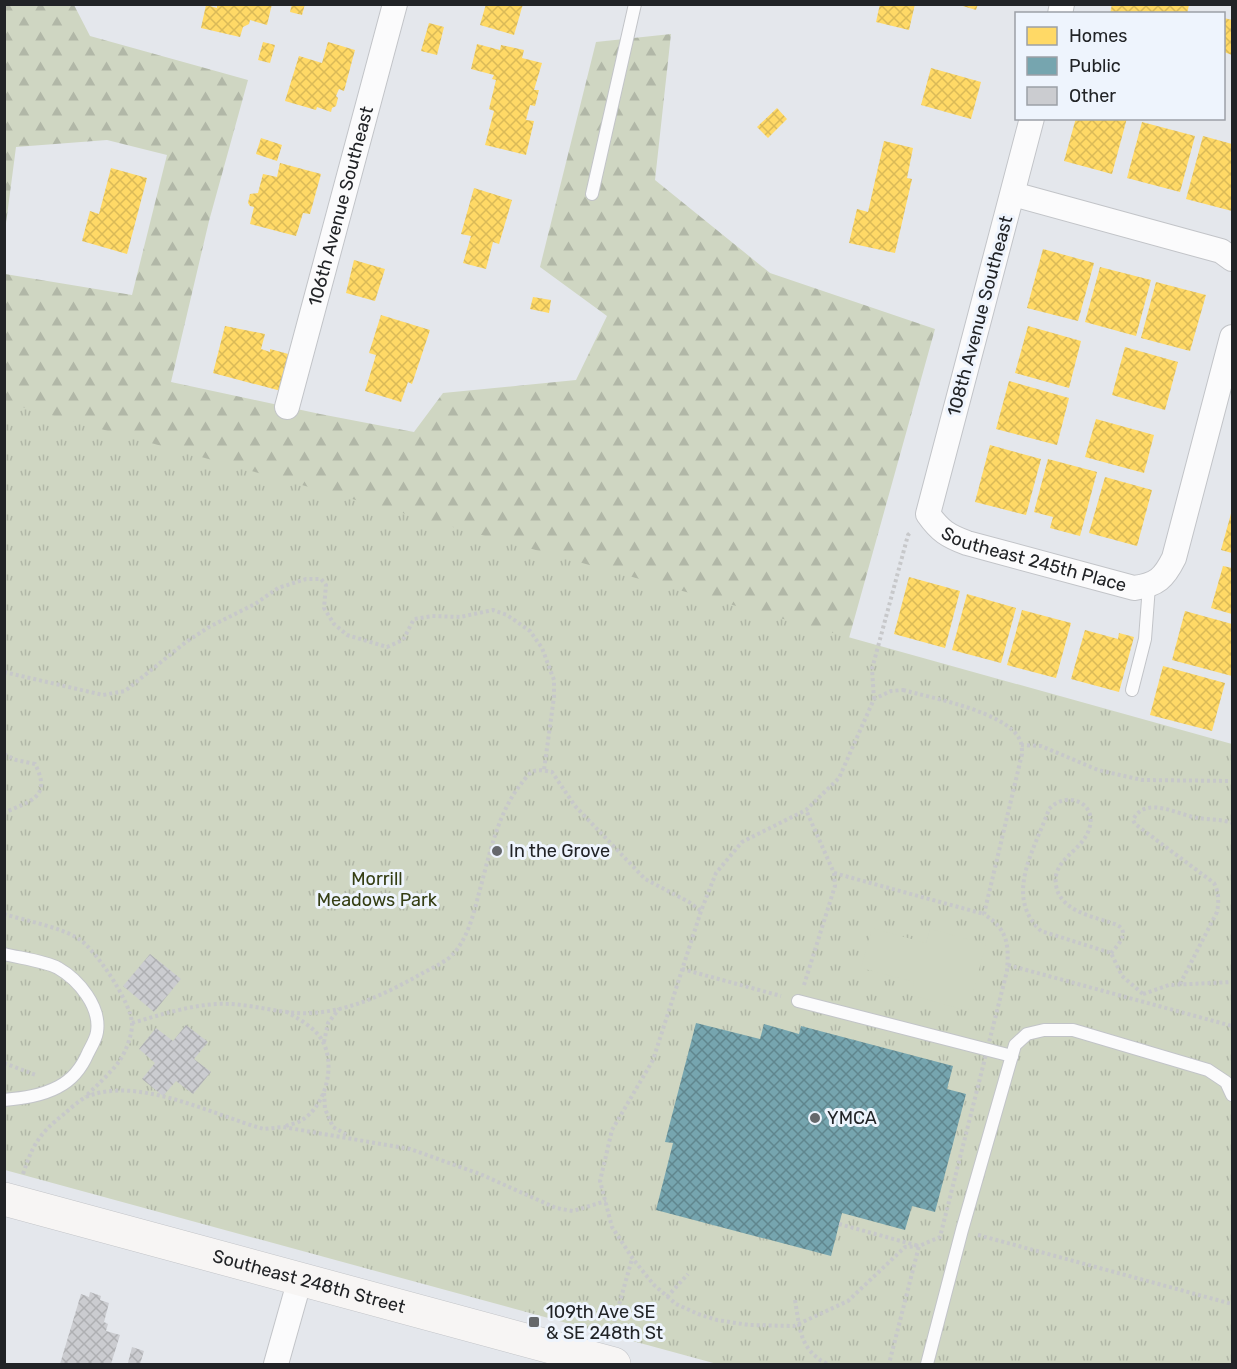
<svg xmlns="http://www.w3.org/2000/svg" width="1237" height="1369" font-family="Rubik,sans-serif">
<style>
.forest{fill:url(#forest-firs)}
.park{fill:url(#park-tufts)}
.pitch{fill:#cfd6c2}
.homes{fill:url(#homes-cross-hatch)}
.public{fill:url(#public-cross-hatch)}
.building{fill:url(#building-cross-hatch)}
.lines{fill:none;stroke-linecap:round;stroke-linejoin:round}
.lane-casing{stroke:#c2c4c8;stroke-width:14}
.street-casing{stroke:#c2c4c8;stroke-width:26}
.secondary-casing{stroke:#c2c4c8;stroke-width:34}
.path{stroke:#c7c8ca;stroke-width:4;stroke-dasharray:3 3;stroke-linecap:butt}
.lane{stroke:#fbfbfc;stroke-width:12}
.street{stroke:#fbfbfc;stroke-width:24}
.secondary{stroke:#f7f5f4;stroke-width:33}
.poi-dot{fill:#65686b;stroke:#eef4fd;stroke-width:2}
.labels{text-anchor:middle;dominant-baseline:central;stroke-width:6;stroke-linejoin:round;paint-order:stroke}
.street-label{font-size:18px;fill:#212326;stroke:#eef4fd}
.poi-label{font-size:18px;fill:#212326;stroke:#eef4fd;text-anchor:start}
.park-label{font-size:18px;fill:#353e14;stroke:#eef4fd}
</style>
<defs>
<pattern id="forest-firs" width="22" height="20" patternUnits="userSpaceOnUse" patternTransform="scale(1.5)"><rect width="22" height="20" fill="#cfd6c2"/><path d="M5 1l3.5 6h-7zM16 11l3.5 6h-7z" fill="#b1b7a7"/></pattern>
<pattern id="park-tufts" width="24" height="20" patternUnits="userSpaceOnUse" patternTransform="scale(1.5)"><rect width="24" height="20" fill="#cfd6c2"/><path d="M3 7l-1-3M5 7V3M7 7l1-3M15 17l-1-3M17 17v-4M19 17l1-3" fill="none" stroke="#b1b7a7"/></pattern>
<pattern id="homes-cross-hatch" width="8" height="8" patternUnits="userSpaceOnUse" patternTransform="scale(1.5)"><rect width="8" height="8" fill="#ffd966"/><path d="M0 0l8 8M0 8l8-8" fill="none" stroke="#daba58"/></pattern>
<pattern id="public-cross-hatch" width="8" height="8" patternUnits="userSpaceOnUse" patternTransform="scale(1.5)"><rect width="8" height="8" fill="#76a5af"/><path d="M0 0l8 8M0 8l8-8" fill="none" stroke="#60868e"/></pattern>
<pattern id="building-cross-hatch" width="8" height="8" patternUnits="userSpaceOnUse" patternTransform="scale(1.5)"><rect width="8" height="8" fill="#cbccd0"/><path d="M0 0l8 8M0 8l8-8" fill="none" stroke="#aeafb2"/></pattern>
</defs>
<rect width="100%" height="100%" fill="#e4e7ec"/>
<polygon class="forest" points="5,5 74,5 90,36 248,80 209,221 171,382 320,414 414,432 443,393 576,380 607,316 540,267 596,42 671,34 655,180 770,273 935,329 849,638 855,695 5,877 5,274 132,295 167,155 107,140 16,147 5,231"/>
<polygon class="park" points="4,402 1232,744 1232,1364 717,1364 5,1170"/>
<polygon class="pitch" points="872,928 926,943 930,929 986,944 968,1011 911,995 914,982 861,968"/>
<g class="homes">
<polygon points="217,4 272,4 267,25 250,20 249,24 243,27 240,37 201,28 206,5 217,8"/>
<polygon points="292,4 305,4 302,15 290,12"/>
<polygon points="486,4 523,4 514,35 480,25"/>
<polygon points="880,4 915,4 909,30 876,22"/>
<polygon points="956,4 978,4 976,10"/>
<polygon points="1112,4 1187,4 1189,5 1187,14 1110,14"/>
<polygon points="1224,18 1232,20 1232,55 1224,52"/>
<polygon points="429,23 444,27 437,55 421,51"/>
<polygon points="263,42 275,45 270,63 258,60"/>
<polygon points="328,42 355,50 344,91 339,89 336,96 338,98 336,106 332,108 331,112 317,107 316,110 285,101 299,56 322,63"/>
<polygon points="477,44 500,50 501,45 524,50 522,58 542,63 534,90 539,90 535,106 530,105 526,120 534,121 526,155 485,145 494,111 489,109 496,80 492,79 494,75 471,69"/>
<polygon points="931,68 981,82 971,119 921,105"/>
<polygon points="777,108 787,119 768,138 757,127"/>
<polygon points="1076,118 1127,118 1112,174 1064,161"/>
<polygon points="1142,122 1195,136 1180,192 1127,178"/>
<polygon points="1203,136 1232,144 1232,211 1186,199"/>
<polygon points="261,138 282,145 277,161 256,154"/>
<polygon points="884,141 913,148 907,178 912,179 895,253 849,243 857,209 868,212"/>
<polygon points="280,163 321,174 310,214 303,213 296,236 250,224 254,207 250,206 248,203 250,194 258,193 263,174 277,177"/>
<polygon points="111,168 147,178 127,254 82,241 90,211 99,214"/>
<polygon points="474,188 512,200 499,244 493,242 486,269 463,263 471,236 461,234"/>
<polygon points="1043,249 1094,263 1078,321 1027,308"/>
<polygon points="354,260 385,269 375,301 346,293"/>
<polygon points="1100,267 1151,280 1136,336 1085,322"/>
<polygon points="1156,282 1206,295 1190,351 1141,338"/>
<polygon points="533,297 551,300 549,313 530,309"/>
<polygon points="381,315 430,330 412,384 408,382 401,402 365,391 376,355 369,353"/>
<polygon points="225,326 265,334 261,349 270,352 270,349 292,355 281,391 213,373"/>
<polygon points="1028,326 1081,341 1069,388 1015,373"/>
<polygon points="1125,347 1178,362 1165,410 1112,395"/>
<polygon points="1009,381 1069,398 1057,445 996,429"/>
<polygon points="1096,419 1154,435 1144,473 1085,457"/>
<polygon points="990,445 1041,459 1026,515 975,502"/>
<polygon points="1048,459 1097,472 1080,536 1050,528 1053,517 1034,512"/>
<polygon points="1105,477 1152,490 1137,546 1089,533"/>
<polygon points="1232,510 1232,553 1221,550"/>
<polygon points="1223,566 1232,568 1232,614 1211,608"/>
<polygon points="909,577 960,591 945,648 894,634"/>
<polygon points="967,594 1016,608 1001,663 952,650"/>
<polygon points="1022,610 1071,623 1056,678 1007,665"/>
<polygon points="1185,611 1232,624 1232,676 1172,660"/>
<polygon points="1085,630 1118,639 1119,633 1134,637 1119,692 1071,679"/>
<polygon points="1163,666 1225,683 1212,731 1150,715"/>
</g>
<polygon class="public" points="696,1023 760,1039 764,1024 799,1034 801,1026 953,1066 947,1089 966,1094 935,1212 912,1206 905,1230 842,1213 831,1256 656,1210 673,1143 665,1142"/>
<g class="building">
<polygon points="150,954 181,979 154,1012 123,986"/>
<polygon points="186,1025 208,1042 194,1059 211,1072 193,1094 176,1081 163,1096 142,1079 155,1063 139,1049 156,1028 173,1041"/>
<polygon points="90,1292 101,1296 100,1300 109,1303 104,1322 108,1324 106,1331 120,1335 111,1364 60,1364 81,1294 89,1297"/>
<polygon points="132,1347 144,1351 140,1364 128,1363"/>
</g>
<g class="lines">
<defs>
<g id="lane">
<polyline points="592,194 635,4"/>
<polyline points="1132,690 1145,639 1149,586"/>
<path d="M4 954C20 958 45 961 58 968 79 980 101 1007 97 1032 96 1039 91 1047 88 1053 82 1067 72 1080 58 1087 41 1096 23 1098 4 1100"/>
<polyline points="798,1001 1012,1056"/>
<polyline points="927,1364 962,1230 1015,1045 1027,1034 1044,1030 1073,1030 1208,1070 1226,1082 1232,1095"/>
</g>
<g id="street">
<polyline points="1060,14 1062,4"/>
<path id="s1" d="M1032 118 928 514C940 531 948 536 967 543L1134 588C1157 585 1164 578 1174 558L1232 337"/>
<polyline points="1013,194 1221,251 1232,259"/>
<path id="s2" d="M287 407 395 4"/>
<polyline points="276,1364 300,1279"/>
</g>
<g id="secondary">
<path id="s3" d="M4 1199 614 1364"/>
</g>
</defs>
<use href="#lane" class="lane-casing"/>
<use href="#street" class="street-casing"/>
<use href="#secondary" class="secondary-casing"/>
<g class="path">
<polyline points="4,672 103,695 125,691 186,642 209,627 255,604 278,588 306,579 321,579 326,585 324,608 334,624 347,635 387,647 403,640 414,619 432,616 460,617 493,610 507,615 530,631 542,648 554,680 554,697 544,770"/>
<path d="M903 690C932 698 1007 712 1020 740 1022 744 1022 750 1022 754L984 914C1008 930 1009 944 1007 971L940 1237 919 1246 905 1247 848 1301 794 1326 749 1325 717 1320 698 1314 676 1304 654 1285 633 1259 612 1227 600 1181 612 1130 653 1060 701 911 716 873 742 842 806 810 839 778 874 699 891 691Z"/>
<polyline points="874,699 872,669 908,535 911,532"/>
<polyline points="1021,745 1041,746 1098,770 1142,780 1232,781"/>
<path d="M4 754 16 760 35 764C53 799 28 801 4 813"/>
<polyline points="834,873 984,914"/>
<path d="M4 914C27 921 60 927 79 939 96 950 133 1005 132 1025 132 1035 126 1051 120 1060 111 1073 97 1085 85 1097"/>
<path d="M1111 953C1116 947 1126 938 1122 929 1116 918 1061 919 1056 885 1052 860 1080 852 1088 832 1100 804 1068 789 1049 809 1035 849 1003 896 1041 931L1111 953 1122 976 1143 994"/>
<polyline points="1008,965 1232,1026"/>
<polyline points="682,969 781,996"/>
<path d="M1180 984 1217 912C1219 901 1219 893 1214 883L1135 824 1133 820C1146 794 1179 816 1199 818 1210 820 1222 819 1232 823"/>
<polyline points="804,985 835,886 834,873 806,810"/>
<polyline points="1143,994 1169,985 1232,982"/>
<path d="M132 1023C160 1015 187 1006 216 1004 249 1002 280 1015 311 1013 351 1011 387 993 421 974 430 969 441 964 449 958 467 942 473 916 479 893 489 857 497 814 521 784 524 780 529 773 534 771 539 769 546 771 552 772L575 806 645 879 689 902 701 911"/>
<polyline points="324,1042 328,1023 339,1009"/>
<polyline points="4,1063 36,1075"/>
<polyline points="324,1093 325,1109 333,1127 347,1135"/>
<path d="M286 1126C290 1124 296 1124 300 1121 325 1108 336 1067 323 1042 316 1028 300 1020 287 1012"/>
<path d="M23 1174C33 1144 39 1134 64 1114 70 1109 78 1101 86 1097 138 1075 212 1115 264 1129L283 1127 410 1149 480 1174 556 1208 573 1211 606 1201"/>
<polyline points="839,1224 919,1246 889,1364"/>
<polyline points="978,1235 1232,1304"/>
<polyline points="667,1297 688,1274"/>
<path d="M795 1300C800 1329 799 1349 827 1364"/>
<polyline points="611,1333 632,1259"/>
</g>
<use href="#lane" class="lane"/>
<use href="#street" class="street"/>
<use href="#secondary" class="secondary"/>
</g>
<g class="poi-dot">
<circle cx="497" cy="851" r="6"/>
<circle cx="815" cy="1118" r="6"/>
<rect x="528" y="1316" width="12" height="12" rx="3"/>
</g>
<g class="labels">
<g class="street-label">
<text stroke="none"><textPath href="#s2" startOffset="208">106th Avenue Southeast</textPath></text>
<text transform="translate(980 316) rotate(-75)">108th Avenue Southeast</text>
<text stroke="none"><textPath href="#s1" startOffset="528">Southeast 245th Place</textPath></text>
<text stroke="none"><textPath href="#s3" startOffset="316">Southeast 248th Street</textPath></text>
</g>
<g class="poi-label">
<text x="509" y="851">In the Grove</text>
<text x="827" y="1118">YMCA</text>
<text x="546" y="1312">109th Ave SE<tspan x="546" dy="21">&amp; SE 248th St</tspan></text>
</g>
<g class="park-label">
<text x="377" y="879">Morrill<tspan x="377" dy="21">Meadows Park</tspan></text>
</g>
</g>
<rect width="1237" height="1369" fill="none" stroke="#212326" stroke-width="12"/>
<rect x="1015" y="12" width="210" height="108" fill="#eef4fd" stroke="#9ca0a7" stroke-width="1.5"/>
<rect x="1027" y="27" width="30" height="18" fill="#ffd966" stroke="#9ca0a7" stroke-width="1.5"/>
<text x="1069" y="42" font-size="18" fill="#212326">Homes</text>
<rect x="1027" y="57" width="30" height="18" fill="#76a5af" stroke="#9ca0a7" stroke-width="1.5"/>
<text x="1069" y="72" font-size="18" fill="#212326">Public</text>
<rect x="1027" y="87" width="30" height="18" fill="#cbccd0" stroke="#9ca0a7" stroke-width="1.5"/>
<text x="1069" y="102" font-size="18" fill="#212326">Other</text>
</svg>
